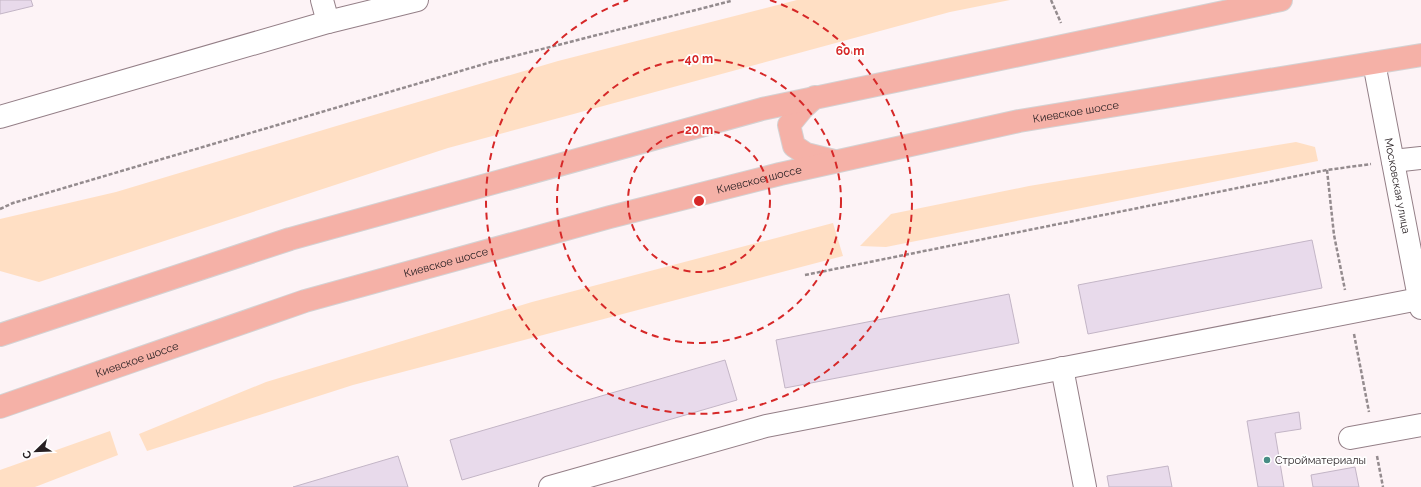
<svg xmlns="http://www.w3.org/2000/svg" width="1421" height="487" font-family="Raleway,sans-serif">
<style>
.green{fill:#ffdfc4}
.building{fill:#e8daeb;stroke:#c3b5c6}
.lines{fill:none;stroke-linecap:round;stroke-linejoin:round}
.minor-casing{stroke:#947f87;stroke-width:24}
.highway-casing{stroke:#d4d2d3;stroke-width:24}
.path{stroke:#948b8e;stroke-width:2.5;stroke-dasharray:4 2;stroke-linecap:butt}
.minor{stroke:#fff;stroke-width:22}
.highway{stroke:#f5b1a7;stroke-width:22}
.ring{fill:none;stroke:#d62828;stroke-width:2;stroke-dasharray:7 5}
.poi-dot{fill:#478d85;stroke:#fff;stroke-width:1.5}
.labels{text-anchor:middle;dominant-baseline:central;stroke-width:3.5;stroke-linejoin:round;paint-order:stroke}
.street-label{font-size:11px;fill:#271f22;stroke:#fff}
.poi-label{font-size:11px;fill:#271f22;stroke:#fff;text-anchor:start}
.centre{fill:#d62828;stroke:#fff;stroke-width:2}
.ring-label{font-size:12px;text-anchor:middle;font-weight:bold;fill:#d62828;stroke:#fff;stroke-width:3.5;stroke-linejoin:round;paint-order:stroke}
</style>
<rect width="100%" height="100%" fill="#fdf3f6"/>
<g class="green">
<polygon points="797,0 1010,0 950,12 448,148 39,282 0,271 0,219 116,192 333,127 558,61"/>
<polygon points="1296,142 1315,147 1318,161 886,247 860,246 891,214 1029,186"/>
<polygon points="833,223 843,256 353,385 147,451 139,434 266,382 532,302"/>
<polygon points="110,431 118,455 35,487 0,487 0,470"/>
</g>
<g class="building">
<polygon points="0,0 31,0 33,6 0,14"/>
<polygon points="1312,240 1322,288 1088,334 1078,285"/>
<polygon points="1009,294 1019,343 785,388 776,340"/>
<polygon points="725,360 737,400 462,480 450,440"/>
<polygon points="1299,412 1301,429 1275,433 1284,487 1258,487 1247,421"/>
<polygon points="398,456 408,487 293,487"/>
<polygon points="1168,466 1172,487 1109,487 1107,476"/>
<polygon points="1355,467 1359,487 1313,487 1311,475"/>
</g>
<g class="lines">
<defs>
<g id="minor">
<polyline points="322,0 328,22"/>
<path id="s1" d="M1374 63 1421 308"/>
<polyline points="0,117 328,22 417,0"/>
<polyline points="1393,161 1421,158"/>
<polyline points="1062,368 1085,487"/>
<polyline points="1350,438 1421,425"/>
<polyline points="550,487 766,426 1419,299"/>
</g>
<g id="highway">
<polyline points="815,97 802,109 789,125 794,146 806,154 834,161"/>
<polyline points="0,335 290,239 762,109 1281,0"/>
<path id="s2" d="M0 407 305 301 610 217 780 174 1019 121 1421 55"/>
</g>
</defs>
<use href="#minor" class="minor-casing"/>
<use href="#highway" class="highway-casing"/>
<g class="path">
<polyline points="1051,0 1061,23"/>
<polyline points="1327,170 1334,235 1345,290"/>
<polyline points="0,209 13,203 491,62 731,1"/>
<polyline points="805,275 1327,170 1371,164"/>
<polyline points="1354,334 1369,412"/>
<polyline points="1377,456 1383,487"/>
</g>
<use href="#minor" class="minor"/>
<use href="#highway" class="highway"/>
</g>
<g class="ring">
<circle cx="699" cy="201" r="71"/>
<circle cx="699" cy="201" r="142"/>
<path d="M770 0A213 213 0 1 1 628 0"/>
</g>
<circle class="poi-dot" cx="1267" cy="460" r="4"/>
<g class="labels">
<g class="street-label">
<text stroke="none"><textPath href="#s2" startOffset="1117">Киевское шоссе</textPath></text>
<text stroke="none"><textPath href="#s2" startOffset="793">Киевское шоссе</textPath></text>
<text stroke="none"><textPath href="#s1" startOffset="125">Московская улица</textPath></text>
<text stroke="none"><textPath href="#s2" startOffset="469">Киевское шоссе</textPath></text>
<text stroke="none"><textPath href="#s2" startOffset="145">Киевское шоссе</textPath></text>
</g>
<g class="poi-label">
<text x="1275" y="460">Стройматериалы</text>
</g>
</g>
<circle cx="699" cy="201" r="6" class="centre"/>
<g class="ring-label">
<text x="850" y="55">60 m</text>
<text x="699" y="63">40 m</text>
<text x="699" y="134">20 m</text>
</g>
<g transform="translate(36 451) rotate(247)" stroke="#ffffff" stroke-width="3" paint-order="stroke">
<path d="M0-3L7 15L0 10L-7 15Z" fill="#271f22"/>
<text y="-6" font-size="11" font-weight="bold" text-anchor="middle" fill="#271f22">С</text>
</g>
</svg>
